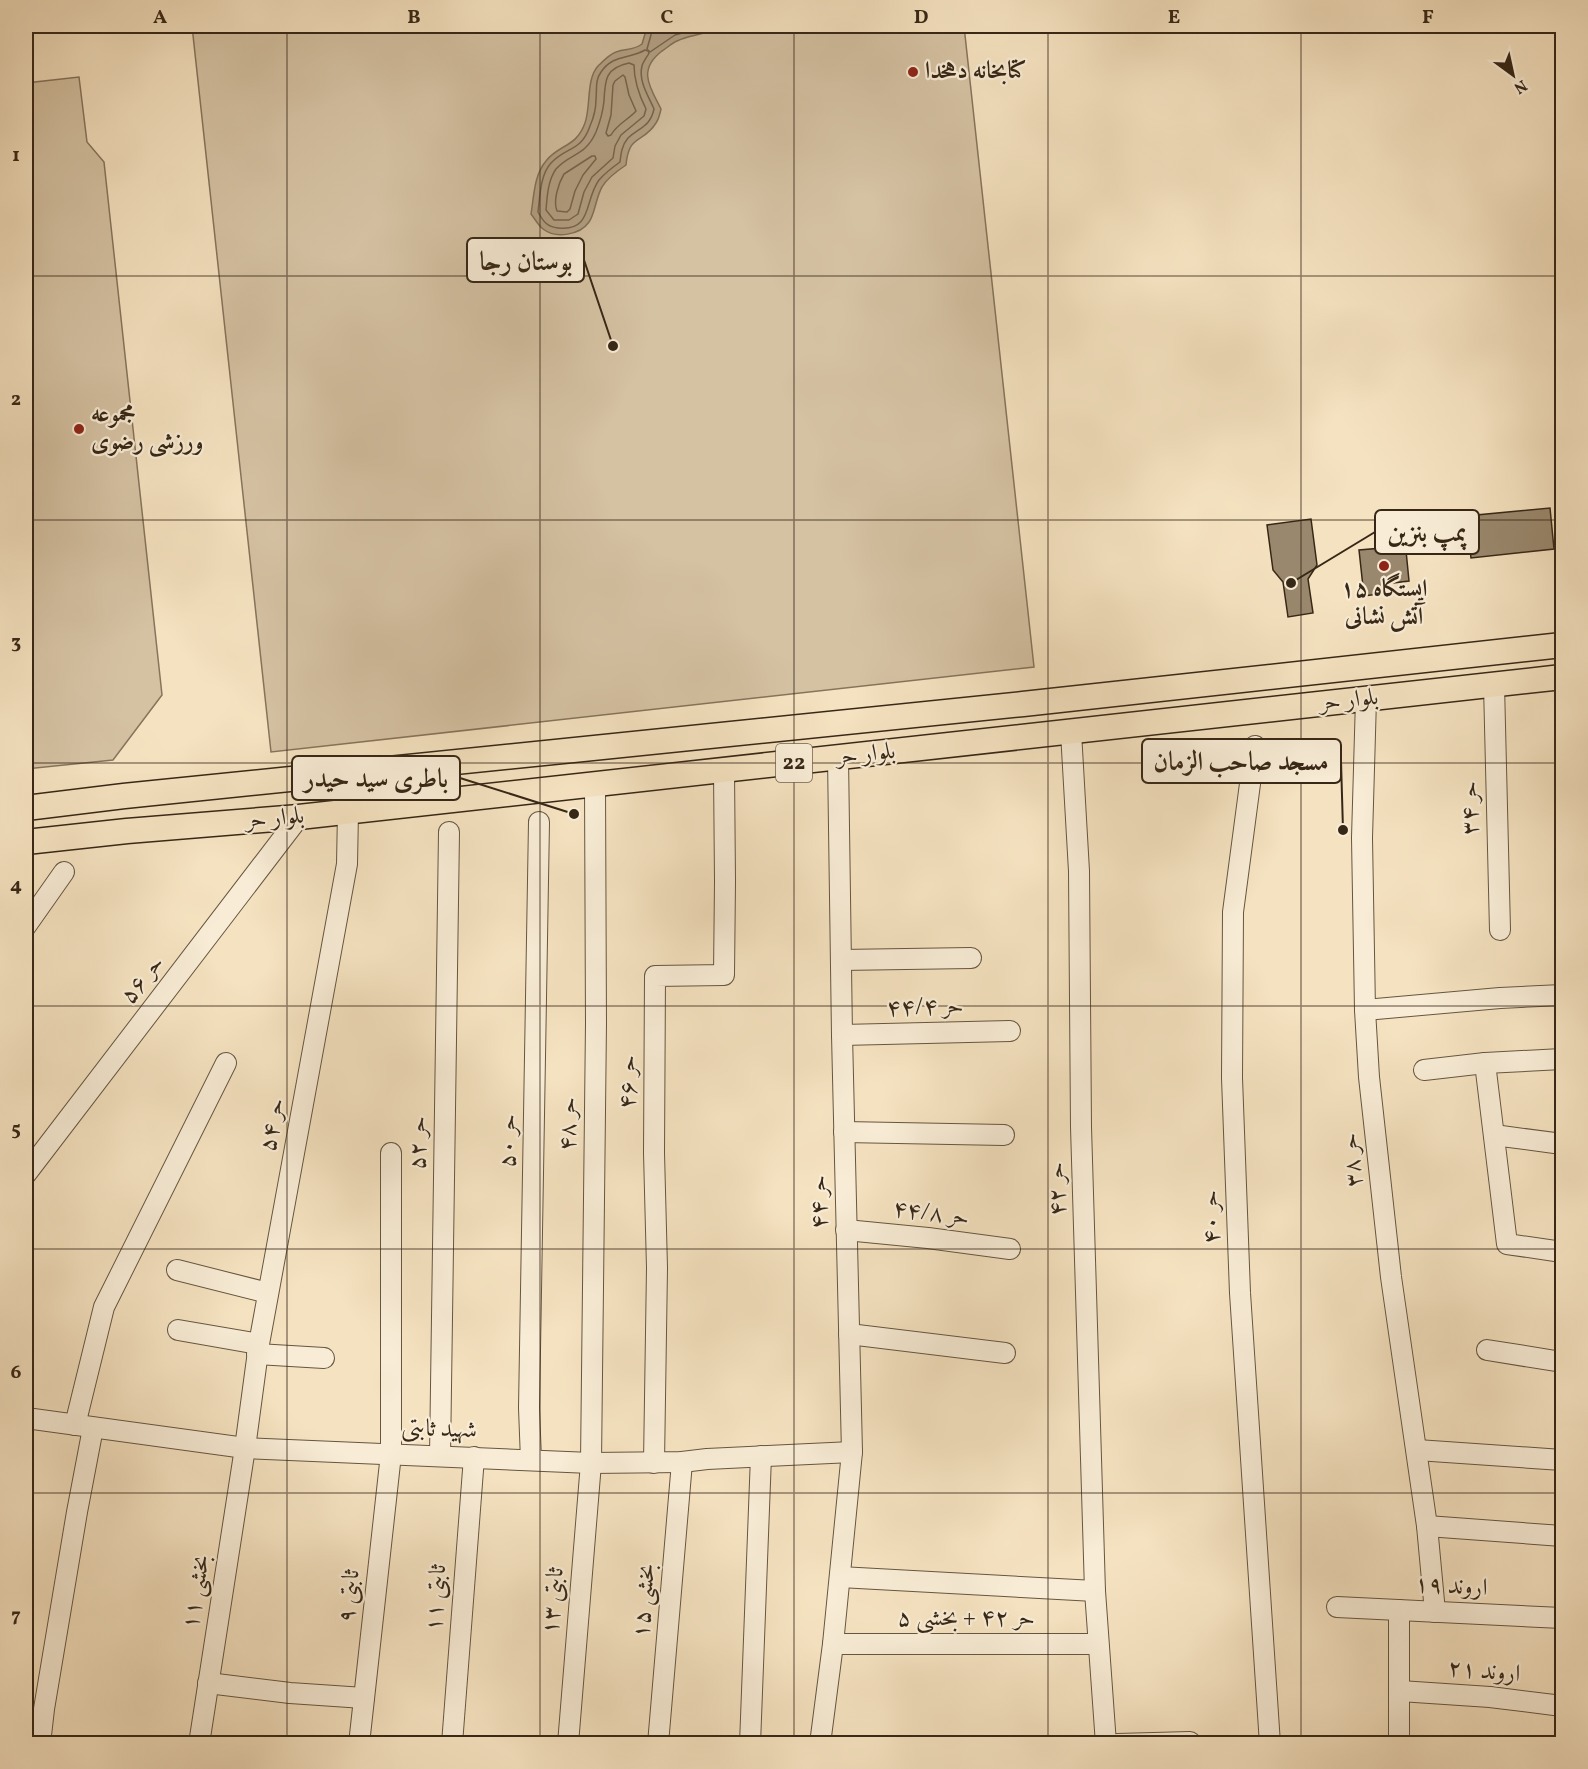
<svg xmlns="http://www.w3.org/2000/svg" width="1588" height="1769" font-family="Vollkorn,Amiri,serif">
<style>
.green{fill:#d5c2a3;stroke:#86745c;stroke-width:1.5}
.water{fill:#b4a286;stroke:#827159;stroke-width:1.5}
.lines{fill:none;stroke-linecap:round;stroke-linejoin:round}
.shore{stroke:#76644e;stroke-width:1.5}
.building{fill:#9a886e;stroke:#372716;stroke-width:1.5}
.minor-casing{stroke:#665640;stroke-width:22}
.major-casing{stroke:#372716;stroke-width:27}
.minor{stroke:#f8ecd6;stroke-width:20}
.major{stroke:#f5e2c0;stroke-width:24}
.grid{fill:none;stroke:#372716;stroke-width:1.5;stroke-opacity:0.55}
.poi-dot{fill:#8f2418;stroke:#f8ecd6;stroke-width:2}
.labels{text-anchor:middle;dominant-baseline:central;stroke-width:4.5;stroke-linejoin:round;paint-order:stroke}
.shield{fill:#f8ecd6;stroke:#716250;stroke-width:1.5}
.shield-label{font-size:22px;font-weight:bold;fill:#372716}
.poi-label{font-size:24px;font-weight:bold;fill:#372716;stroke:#f8ecd6;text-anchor:start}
.street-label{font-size:24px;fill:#372716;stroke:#f8ecd6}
.leader{fill:none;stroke:#372716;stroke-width:2}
.callout-dot{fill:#372716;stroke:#f8ecd6;stroke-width:2}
.callout{fill:#f8ecd6;stroke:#372716;stroke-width:2}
.callout-label{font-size:26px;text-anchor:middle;font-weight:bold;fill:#372716}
.neatline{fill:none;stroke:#372716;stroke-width:2}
.grid-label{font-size:20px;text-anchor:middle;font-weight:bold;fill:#372716}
</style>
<rect width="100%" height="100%" fill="#f5e2c0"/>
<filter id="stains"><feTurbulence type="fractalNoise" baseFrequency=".00333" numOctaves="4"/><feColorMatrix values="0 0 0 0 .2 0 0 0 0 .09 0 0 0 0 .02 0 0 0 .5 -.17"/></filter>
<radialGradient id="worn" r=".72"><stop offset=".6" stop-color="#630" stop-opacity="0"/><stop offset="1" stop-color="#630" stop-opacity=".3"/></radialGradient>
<g class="green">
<polygon points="192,26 964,26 1034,667 271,752"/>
<polygon points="79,77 87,142 104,162 162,695 113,760 26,769 26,83"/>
</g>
<path class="water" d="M645 26H716C705 36 691 34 677 41 672 43 667 48 662 51 637 70 650 87 661 109 660 113 659 119 656 123 643 144 629 133 626 165 617 171 607 178 602 187 596 197 595 214 589 222 580 235 556 239 543 229 538 225 535 219 531 214 534 196 534 175 546 161 559 144 576 148 585 123 591 106 586 79 598 66 603 61 610 54 616 52 627 48 632 51 642 44L645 34Z"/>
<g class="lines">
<g class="shore">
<polyline points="651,26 651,35 647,49 650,52 675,35 707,26"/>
<path d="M645 50 648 51 649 53C647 57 643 62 642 66 638 81 649 97 654 109 650 127 640 127 628 138 622 145 621 153 620 162 613 167 605 173 599 180 584 200 593 232 558 228 547 227 543 221 538 212 540 197 540 175 551 163 567 146 581 152 590 126 594 117 596 108 596 99 597 90 595 80 601 72 613 54 630 59 645 50Z"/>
<path d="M629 63 634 65C634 82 639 95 646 109L644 116 621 135 615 146 613 158 592 177 584 192 578 214 569 220H554L546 210C547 197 548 180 556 169 570 153 585 157 596 132 600 122 603 111 604 101 605 80 605 68 629 63Z"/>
<path d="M623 75 625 77 629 95 636 111C628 120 617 124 611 135L608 136 606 133 611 115 613 85 615 81Z"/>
<path d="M592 156H595L596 159 583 175 575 191 570 209 567 212 557 211C553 201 558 184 564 174Z"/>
</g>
</g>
<g class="building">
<polygon points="1550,508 1554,549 1471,558 1466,516"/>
<polygon points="1311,519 1317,565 1308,579 1313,613 1288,617 1283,582 1273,570 1267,525"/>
<polygon points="1404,530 1409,581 1385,584 1386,593 1364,596 1359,550 1382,548 1380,532"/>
</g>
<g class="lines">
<defs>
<g id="minor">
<polyline points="1494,685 1500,930"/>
<polyline points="1366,699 1362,838 1365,1010 1369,1077 1391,1277 1427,1526 1435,1612"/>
<polyline points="1071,732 1079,871 1081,1127 1095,1591 1106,1744"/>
<polyline points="1255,746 1233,912 1232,1078 1240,1293 1270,1744"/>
<polyline points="26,926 64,872"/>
<polyline points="841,960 971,958"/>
<polyline points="1365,1010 1500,998 1562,995"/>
<polyline points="842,1035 1010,1031"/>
<polyline points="1485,1063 1507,1244 1562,1252"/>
<polyline points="1424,1070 1485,1063 1562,1059"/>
<polyline points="844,1132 1004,1135"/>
<polyline points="1494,1135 1562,1144"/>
<polyline points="26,1174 299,817"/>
<polyline points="846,1230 928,1238 1010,1249"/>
<polyline points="177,1270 268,1293"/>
<polyline points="178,1330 259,1344"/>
<polyline points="849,1334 1005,1353"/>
<polyline points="1487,1350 1562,1362"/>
<polyline points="257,1354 324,1358"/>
<polyline points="26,1418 245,1448 591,1463 682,1462 707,1459 852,1452"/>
<polyline points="75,1425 104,1307 226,1063"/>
<polyline points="1417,1450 1562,1460"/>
<polyline points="440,1456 449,832"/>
<polyline points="531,1460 529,1408 539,822"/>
<polyline points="654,1463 657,1268 654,1153 655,976 724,975 725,881 724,771"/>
<polyline points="1427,1526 1562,1536"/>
<polyline points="840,1577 1095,1591"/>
<polyline points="1337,1607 1562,1618"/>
<polyline points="833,1644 1098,1644"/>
<polyline points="208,1683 290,1693 364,1698"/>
<polyline points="1400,1691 1490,1697 1562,1706"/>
<polyline points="40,1744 44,1709 77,1512 93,1428"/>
<polyline points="199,1744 245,1448 259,1344 347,864 348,812"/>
<polyline points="359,1744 391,1454 391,1153"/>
<polyline points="452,1744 474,1457"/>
<polyline points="568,1744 591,1463 596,1023 595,785"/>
<polyline points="658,1744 682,1462"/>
<polyline points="750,1744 761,1456"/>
<polyline points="820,1744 833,1644 852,1452 842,1035 838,758"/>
<polyline points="1117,1744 1190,1742"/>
<polyline points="1399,1744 1399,1610"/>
</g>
<g id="major">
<polyline points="26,808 124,796 1023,704 1562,645"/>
<polyline points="26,842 127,831 299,817 1562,677"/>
</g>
</defs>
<use href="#minor" class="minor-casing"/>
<use href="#major" class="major-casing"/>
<use href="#minor" class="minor"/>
<use href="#major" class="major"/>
</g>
<path class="grid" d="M287 26V1744M540 26V1744M794 26V1744M1048 26V1744M1301 26V1744M26 276H1562M26 520H1562M26 763H1562M26 1006H1562M26 1249H1562M26 1493H1562"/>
<g class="poi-dot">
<circle cx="913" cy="72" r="6"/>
<circle cx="79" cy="429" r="6"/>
<circle cx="1384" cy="566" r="6"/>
</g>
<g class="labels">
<rect class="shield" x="776" y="744" width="36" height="38" rx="4.5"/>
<g class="shield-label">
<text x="794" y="763">22</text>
</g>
<g class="poi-label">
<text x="925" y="72">کتابخانه دهخدا</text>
<text x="91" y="415">مجموعه<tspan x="91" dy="28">ورزشی رضوی</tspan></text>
<text x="1384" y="590" text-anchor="middle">ایستگاه ۱۵<tspan x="1384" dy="28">آتش نشانی</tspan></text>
</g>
<g class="street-label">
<text transform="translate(1349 701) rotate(-6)">بلوار حر</text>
<text transform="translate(866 755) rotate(-6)">بلوار حر</text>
<text transform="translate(1471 808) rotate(-91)">حر ۳۴</text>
<text transform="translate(275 819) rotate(-5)">بلوار حر</text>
<text transform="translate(143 980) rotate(-52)">حر ۵۶</text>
<text transform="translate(925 1008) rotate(-2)">حر ۴۴/۴</text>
<text transform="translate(629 1082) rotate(-90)">حر ۴۶</text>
<text transform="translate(569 1124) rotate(-89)">حر ۴۸</text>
<text transform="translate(273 1125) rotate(-80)">حر ۵۴</text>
<text transform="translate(509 1141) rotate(-89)">حر ۵۰</text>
<text transform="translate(419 1143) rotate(-89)">حر ۵۲</text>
<text transform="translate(1353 1160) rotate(-96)">حر ۳۸</text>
<text transform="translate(1058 1189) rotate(-92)">حر ۴۲</text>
<text transform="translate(820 1202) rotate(-91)">حر ۴۴</text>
<text transform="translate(931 1214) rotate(7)">حر ۴۴/۸</text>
<text transform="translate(1212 1217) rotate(-92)">حر ۴۰</text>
<text transform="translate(439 1430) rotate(2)">شهید ثابتی</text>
<text transform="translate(1451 1587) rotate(3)">اروند ۱۹</text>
<text transform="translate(197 1592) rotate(-81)">بخشی ۱۱</text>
<text transform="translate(350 1596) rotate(-84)">ثابتی ۹</text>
<text transform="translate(437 1598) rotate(-86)">ثابتی ۱۱</text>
<text transform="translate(554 1601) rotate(-85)">ثابتی ۱۳</text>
<text transform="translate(645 1601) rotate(-85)">بخشی ۱۵</text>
<text x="966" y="1619">حر ۴۲ + بخشی ۵</text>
<text transform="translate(1484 1672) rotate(5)">اروند ۲۱</text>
</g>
</g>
<path class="leader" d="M613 346L584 260M1291 583L1375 532M1343 830L1341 761M574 814L460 778"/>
<g class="callout-dot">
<circle cx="613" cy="346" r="6"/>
<circle cx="1291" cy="583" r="6"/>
<circle cx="1343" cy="830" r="6"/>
<circle cx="574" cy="814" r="6"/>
</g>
<g class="callout">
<rect x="467" y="238" width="117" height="44" rx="6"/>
<rect x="1375" y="510" width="104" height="44" rx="6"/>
<rect x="1142" y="739" width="199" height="44" rx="6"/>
<rect x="292" y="756" width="168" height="44" rx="6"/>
</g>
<g class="callout-label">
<text x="526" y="270">بوستان رجا</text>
<text x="1427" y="541">پمپ بنزین</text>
<text x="1241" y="770">مسجد صاحب الزمان</text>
<text x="376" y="787">باطری سید حیدر</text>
</g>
<rect width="1588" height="1769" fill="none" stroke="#f5e2c0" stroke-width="66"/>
<g transform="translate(1513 75) rotate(147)" stroke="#f8ecd6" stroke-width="4.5" paint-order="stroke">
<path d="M0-4.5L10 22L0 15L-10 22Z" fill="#372716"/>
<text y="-9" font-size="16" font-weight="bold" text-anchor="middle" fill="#372716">N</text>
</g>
<rect x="33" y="33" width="1522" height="1703" class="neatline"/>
<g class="grid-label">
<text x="160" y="23">A</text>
<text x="414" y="23">B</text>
<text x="667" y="23">C</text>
<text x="921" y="23">D</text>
<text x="1174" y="23">E</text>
<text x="1428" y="23">F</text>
<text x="16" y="161">1</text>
<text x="16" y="405">2</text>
<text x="16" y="648">3</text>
<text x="16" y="891">4</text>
<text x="16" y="1135">5</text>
<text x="16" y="1378">6</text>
<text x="16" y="1621">7</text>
</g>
<rect width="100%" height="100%" filter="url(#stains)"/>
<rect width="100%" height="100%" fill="url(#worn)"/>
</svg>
